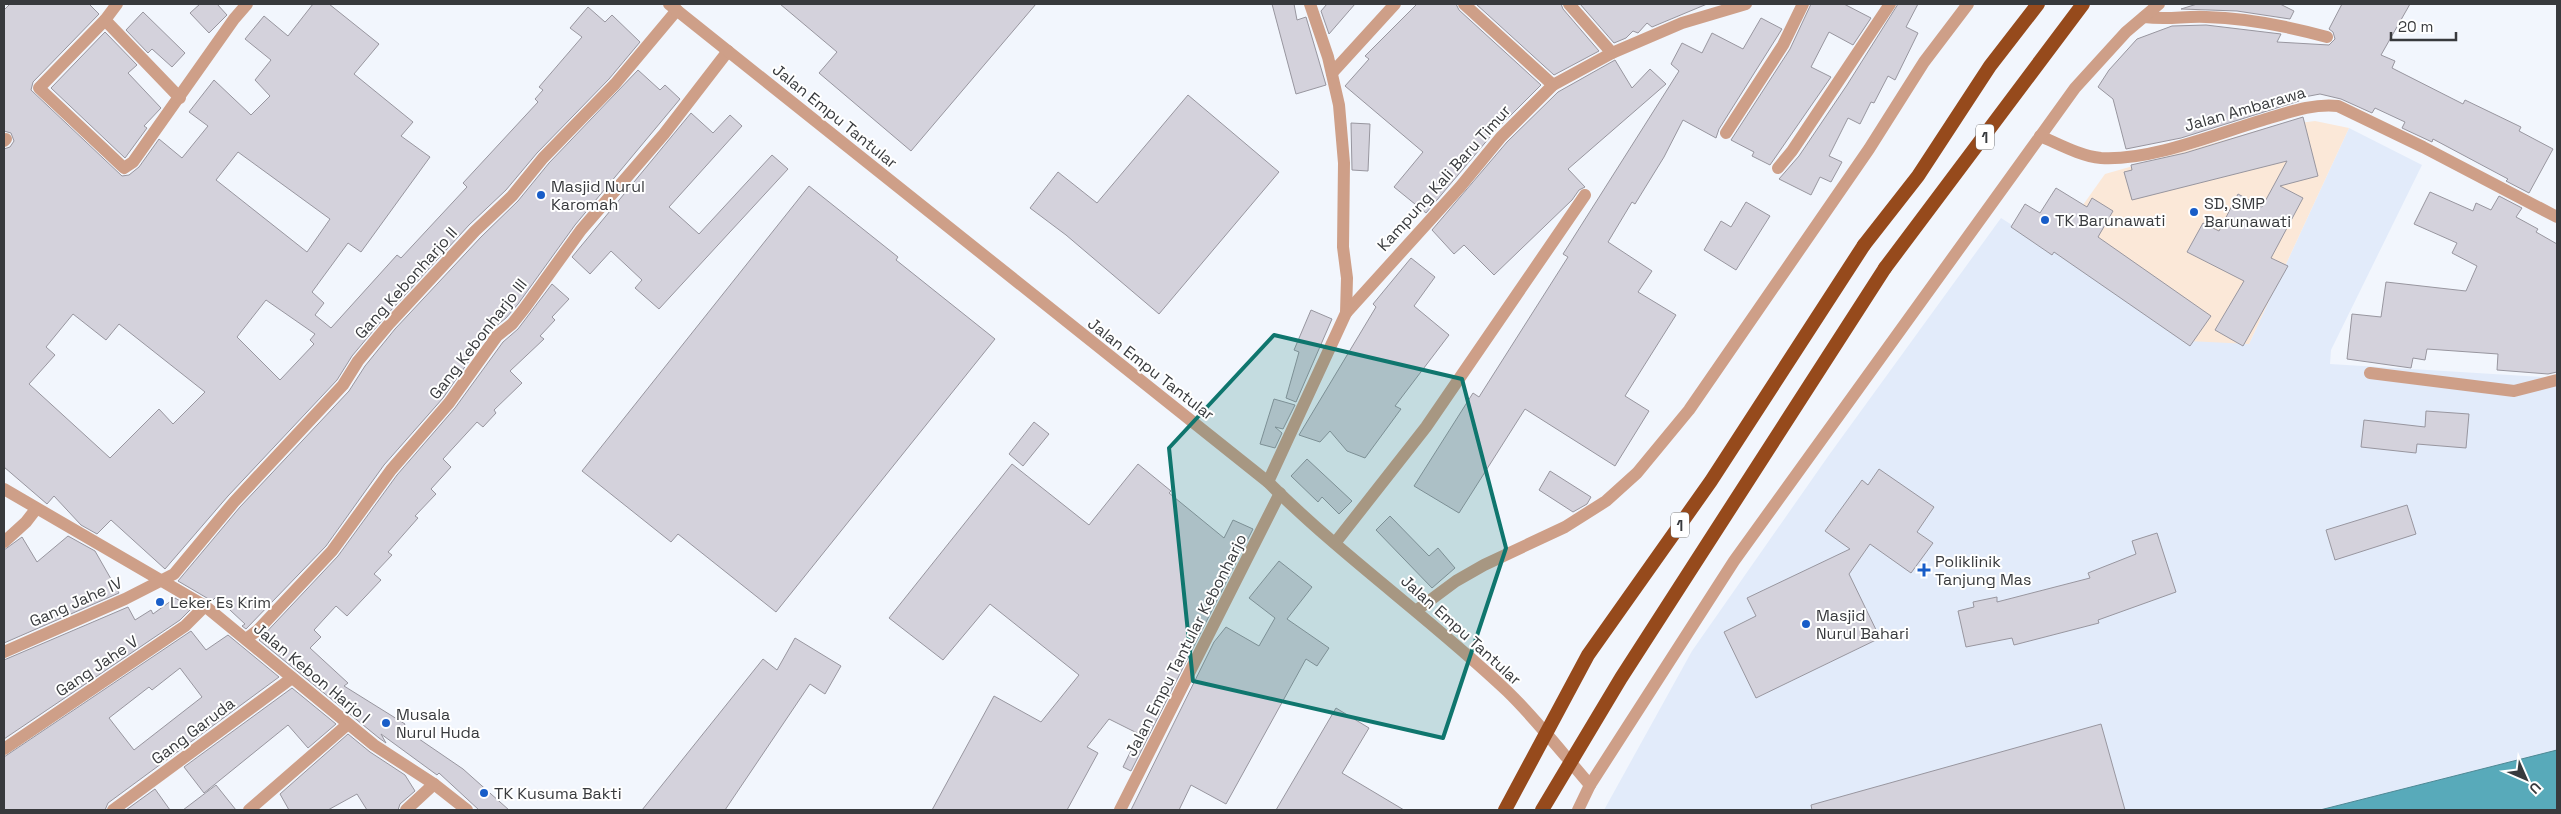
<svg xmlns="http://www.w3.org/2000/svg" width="2561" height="814" font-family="'Space Grotesk',sans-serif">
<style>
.built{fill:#e2ebfa}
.education{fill:#fbe8d8}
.water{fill:#58aaba;stroke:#4e8894}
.building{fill:#d4d2dc;stroke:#98969f;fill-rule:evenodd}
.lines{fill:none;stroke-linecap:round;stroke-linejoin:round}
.minor{stroke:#ce9f88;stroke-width:12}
.tertiary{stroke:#ce9f88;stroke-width:12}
.trunk{stroke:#964a1c;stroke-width:14}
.trunk-bridge{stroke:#964a1c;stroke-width:14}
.marked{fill:#0f766e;fill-opacity:0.2;stroke:#0f766e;stroke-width:4;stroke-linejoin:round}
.poi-dot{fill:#185dc8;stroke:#fff;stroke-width:2}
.labels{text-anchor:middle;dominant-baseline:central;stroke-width:4;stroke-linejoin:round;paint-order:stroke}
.shield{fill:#fff;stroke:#747577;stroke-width:1}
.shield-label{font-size:15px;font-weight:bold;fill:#383a3d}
.street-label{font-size:16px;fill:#383a3d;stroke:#fff}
.poi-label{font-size:16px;fill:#383a3d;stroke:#fff;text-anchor:start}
</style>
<rect width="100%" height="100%" fill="#f2f6fd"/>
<polygon class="built" points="2349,128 2422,165 2331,350 2330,364 2557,378 2557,750 2320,810 1604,810 1692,651 1829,455 2001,218 2051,250 2249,344"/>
<polygon class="education" points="2315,121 2349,128 2249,344 2189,341 2051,250 2105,174 2270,127"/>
<polygon class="water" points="2557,750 2557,810 2320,810"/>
<g class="building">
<path d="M10 4H89L99 14 33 82 31 90 122 176 129 175 139 167 159 139 182 158 208 126 189 112 214 80 251 115 270 96 255 80 271 60 245 39 264 16 288 36 313 4H329L379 44 354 74 413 122 401 136 430 157 361 252 348 243 312 292 324 303 315 315 331 328 397 255 401 258 467 187 463 183 538 102 535 99 543 90 539 87 582 37 570 28 588 7 605 22 612 15 640 42 609 79 537 153 506 190 469 225 383 319 352 356 337 380 228 496 165 569 111 520 97 534 81 525 54 496 47 504 4 467V149L10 147 14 141 11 133 4 131V10ZM238 152 330 219 307 252 216 180ZM266 300 315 334 310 340 314 344 280 380 237 337ZM73 314 106 340 119 324 205 392 173 424 159 409 110 458 29 384 55 355 46 347Z"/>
<polygon points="200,4 217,4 227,15 209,33 190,13"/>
<polygon points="780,4 1036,4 911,151 819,73 837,52"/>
<polygon points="1272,4 1294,4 1297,20 1306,17 1326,85 1296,94"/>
<polygon points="1327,4 1355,4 1329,34 1321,11"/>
<polygon points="1417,4 1456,4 1459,10 1541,85 1495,131 1426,213 1394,187 1423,152 1345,86 1369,59 1365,56"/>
<polygon points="1476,4 1561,4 1563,9 1599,51 1554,75"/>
<polygon points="1580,4 1707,4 1652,27 1647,23 1638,33 1633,31 1626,38 1614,43"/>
<polygon points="1811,4 1844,4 1871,18 1853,45 1829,32 1811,67 1831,77 1770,165 1752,156 1754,152 1731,140 1790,49"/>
<polygon points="1898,4 1918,4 1906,27 1918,33 1895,80 1888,76 1874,103 1871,102 1860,124 1848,118 1829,156 1842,162 1831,182 1820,177 1811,195 1779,179 1799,156 1847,85"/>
<polygon points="2197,4 2280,4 2294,11 2290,19 2237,11 2181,9"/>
<polygon points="2342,4 2410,4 2381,55 2395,61 2392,68 2463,104 2465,100 2521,127 2519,131 2553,149 2529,193 2506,181 2508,179 2433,139 2432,142 2402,128 2405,122 2375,108 2372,113 2341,99 2320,94 2299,98 2299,101 2181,138 2126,149 2113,99 2098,87 2109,70 2137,39 2172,26 2206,25 2281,34 2277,42 2329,45 2335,39 2333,32 2329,29"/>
<polygon points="143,12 185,53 172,67 152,49 148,53 126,30"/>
<polygon points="1761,18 1782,29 1719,129 1716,138 1683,120 1664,157 1635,204 1632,202 1608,242 1652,271 1638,292 1676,315 1625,396 1649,411 1615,466 1525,409 1459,513 1414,486 1473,393 1479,397 1568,257 1563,254 1679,71 1671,64 1682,43 1702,53 1712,33 1743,49"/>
<polygon points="105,32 137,65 128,73 161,108 144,126 147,128 125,158 51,88"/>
<polygon points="1615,60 1632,88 1650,69 1666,84 1568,169 1585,187 1579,190 1572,200 1494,275 1464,245 1454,254 1432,230 1507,142 1558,92"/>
<polygon points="638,70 660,90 665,85 680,99 575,225 518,304 506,318 490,331 443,398 384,465 326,546 246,629 242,626 245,624 216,597 212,601 178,581 240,507 349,391 365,366 395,329 481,237 518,201 549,163"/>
<polygon points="1188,95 1279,172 1159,314 1066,235 1030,208 1058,172 1097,203"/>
<polygon points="691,113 713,133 730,115 742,126 669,207 699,234 772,155 788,169 659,309 635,288 642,280 611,251 590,274 572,257"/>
<polygon points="2303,117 2318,176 2280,186 2303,198 2271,258 2288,266 2243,346 2215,330 2244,281 2187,252 2203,223 2219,231 2238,194 2262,207 2287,161 2132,200 2124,172 2132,170 2131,165 2185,153"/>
<polygon points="1351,123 1370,124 1368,171 1352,170"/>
<polygon points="809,186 898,257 896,260 995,339 776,612 678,534 671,542 582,471"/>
<polygon points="2056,188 2087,207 2092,198 2113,211 2098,237 2211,316 2190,346 2054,252 2052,255 2011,227 2025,204 2040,213"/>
<polygon points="2430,192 2473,211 2476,203 2491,210 2499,196 2522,208 2516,217 2538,229 2536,232 2557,244 2557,372 2548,374 2497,370 2498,354 2427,349 2425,360 2413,358 2411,368 2347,359 2352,314 2381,317 2386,282 2466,291 2477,266 2452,253 2457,243 2414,224"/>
<polygon points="1746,202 1770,216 1736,270 1704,250 1721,221 1731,227"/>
<polygon points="1411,258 1435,277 1414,306 1449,335 1395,406 1401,409 1365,458 1347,451 1330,431 1320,442 1299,435 1376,307 1373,304"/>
<polygon points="552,284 569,299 552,317 555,320 540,336 544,339 510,371 522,383 494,410 496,413 483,427 477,422 443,459 451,467 431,489 436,494 415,516 418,518 388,552 392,555 374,574 381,580 347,616 336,606 314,630 321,637 310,648 348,683 344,686 405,724 403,728 463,769 509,810 479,810 439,773 437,775 381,734 386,743 379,738 259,640 338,556 397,475 455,408 503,342 518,329"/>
<polygon points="1311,310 1332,319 1296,402 1286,398 1299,352 1294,350"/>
<polygon points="1274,399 1295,405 1283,429 1275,427 1282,433 1275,448 1260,444"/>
<polygon points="2426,411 2469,414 2466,448 2417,444 2416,453 2361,447 2364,420 2425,427"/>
<polygon points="1034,422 1049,434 1023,466 1009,454"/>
<polygon points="1307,459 1352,501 1339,514 1322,497 1318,502 1291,476"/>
<polygon points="1012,464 1089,525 1138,464 1171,491 1169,493 1224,538 1233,520 1253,529 1131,771 1123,767 1139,734 1109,719 1087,747 1098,753 1067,810 932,810 994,696 1041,722 1079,675 990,604 943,660 889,618"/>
<polygon points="1879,469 1934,507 1917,532 1933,543 1911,573 1870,544 1849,574 1880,638 1756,698 1724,632 1756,616 1747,598 1850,549 1825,531 1862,480 1868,485"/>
<polygon points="1550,471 1591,497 1587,504 1573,512 1539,490"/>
<polygon points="2407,505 2416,534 2335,560 2326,530"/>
<polygon points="1390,516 1429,556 1438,548 1455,568 1432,588 1376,530"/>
<polygon points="2157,533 2176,592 2098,620 2099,623 2014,645 2012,638 1966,647 1958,611 1974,607 1973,602 1997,597 1997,602 2090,578 2088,573 2136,554 2132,541"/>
<polygon points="68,536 95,551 119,593 4,643 4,550 22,537 37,562"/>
<polygon points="1279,561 1312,587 1287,619 1329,648 1317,666 1306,659 1226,804 1191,785 1179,810 1131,810 1214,642 1226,627 1259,646 1275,618 1249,598"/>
<polygon points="175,598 192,608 180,620 4,739 4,660 128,607 135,620 151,610 153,614"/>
<path d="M191 631 206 650 228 635 279 677 108 803 105 810H4V757ZM180 668 202 697 134 750 109 718 149 687 152 690Z"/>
<polygon points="795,638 841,666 825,694 810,684 725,810 642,810 763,659 777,670"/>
<polygon points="292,688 336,724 308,748 288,725 204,793 184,767"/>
<polygon points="1336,708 1369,728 1342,773 1404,810 1276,810"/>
<polygon points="2101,724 2125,810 1812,810 1811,805"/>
<polygon points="348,734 370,752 405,775 415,791 400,804 398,810 367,810 357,794 328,810 289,810 280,794"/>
<polygon points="216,785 236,810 183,810"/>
<polygon points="155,789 170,810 126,810"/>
</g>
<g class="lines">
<g class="minor">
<polyline points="117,4 105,20 39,88 124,168 133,162 234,19 247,4"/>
<polyline points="1310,4 1328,57 1339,105 1344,163 1343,247 1347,278 1346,313"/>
<polyline points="1464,4 1553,85"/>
<polyline points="1569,4 1612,53"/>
<path d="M2144 17C2169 20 2183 16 2206 17 2247 18 2287 26 2327 37"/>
<polyline points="105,20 180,98"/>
<polyline points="1332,73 1395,4"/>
<polyline points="1726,133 1783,45 1803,4"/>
<path d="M2040 136C2059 144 2080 156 2101 158 2150 161 2216 134 2263 120 2287 113 2313 103 2338 106L2423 147 2557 217"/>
<polyline points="4,141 6,139"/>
<polyline points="1778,168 1792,151 1890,4"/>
<polyline points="2370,373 2514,391 2557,380"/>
<polyline points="1268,482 1346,313 1460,187 1501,137 1553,85 1612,53 1682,23 1746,4"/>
<polyline points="4,489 205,606 374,745 434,784 467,810"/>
<polyline points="4,542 26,522 36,509"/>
<polyline points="1335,543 1426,427 1585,195"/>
<polyline points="1417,610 1456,581 1484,565 1565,527 1606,501 1637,473 1689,410 1869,149 1924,62 1968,4"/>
<polyline points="246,639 258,630 332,551 391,470 449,403 497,336 512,324 524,309 581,230 664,134 728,51"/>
<polyline points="4,652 125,599 174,574 234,502 343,385 358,361 389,324 475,231 512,196 543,158 615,84 677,10"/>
<polyline points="4,749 185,626 205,606"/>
<polyline points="113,810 292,678"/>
<polyline points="249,810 348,724"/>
<polyline points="406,810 434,784"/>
<polyline points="1120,810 1280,493"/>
</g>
<g class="tertiary">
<path d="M669 4 1268 482C1343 557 1430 618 1507 691 1537 720 1563 754 1590 785"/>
<polyline points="1578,810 1590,785 1734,561 2075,88 2126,32 2159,4"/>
</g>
<g class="trunk">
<polyline points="1864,245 1918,176 1990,66 2038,4"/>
<polyline points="1885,268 2083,4"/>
</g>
<g class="trunk-bridge">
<polyline points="1505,810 1588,655 1711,481 1864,245"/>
<polyline points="1542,810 1621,678 1885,268"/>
</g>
</g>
<path class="marked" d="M1274 335 1462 379 1506 548 1443 738 1193 681 1169 448Z"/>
<g class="poi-dot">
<circle cx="541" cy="195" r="5"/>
<circle cx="2194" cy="212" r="5"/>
<circle cx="2045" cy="220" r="5"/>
<path d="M1921.5 562.5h5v5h5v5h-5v5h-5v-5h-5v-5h5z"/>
<circle cx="160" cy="602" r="5"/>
<circle cx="1806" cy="624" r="5"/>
<circle cx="386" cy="723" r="5"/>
<circle cx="484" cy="793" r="5"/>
</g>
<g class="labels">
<g class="shield">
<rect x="1976" y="124.5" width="18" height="25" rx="4"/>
<rect x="1671" y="512.5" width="18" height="25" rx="4"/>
</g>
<g class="shield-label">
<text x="1985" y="137">1</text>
<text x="1680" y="525">1</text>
</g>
<g class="street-label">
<text transform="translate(2245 109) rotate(-16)">Jalan Ambarawa</text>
<text transform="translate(835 116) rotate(39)">Jalan Empu Tantular</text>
<text transform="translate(1444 178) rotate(-48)">Kampung Kali Baru Timur</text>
<text transform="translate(406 283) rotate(-48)">Gang Kebonharjo II</text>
<text transform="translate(478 339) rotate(-52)">Gang Kebonharjo III</text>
<text transform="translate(1151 369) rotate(38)">Jalan Empu Tantular</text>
<text transform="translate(76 602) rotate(-24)">Gang Jahe IV</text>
<text transform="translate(1461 630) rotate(42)">Jalan Empu Tantular</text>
<text transform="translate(1186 645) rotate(-63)">Jalan Empu Tantular Kebonharjo</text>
<text transform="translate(97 666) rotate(-34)">Gang Jahe V</text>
<text transform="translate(312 673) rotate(40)">Jalan Kebon Harjo I</text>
<text transform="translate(193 731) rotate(-37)">Gang Garuda</text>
</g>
<g class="poi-label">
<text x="551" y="186">Masjid Nurul<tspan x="551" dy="18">Karomah</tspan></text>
<text x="2204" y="203">SD, SMP<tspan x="2204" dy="18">Barunawati</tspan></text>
<text x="2055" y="220">TK Barunawati</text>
<text x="1935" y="561">Poliklinik<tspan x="1935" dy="18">Tanjung Mas</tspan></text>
<text x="170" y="602">Leker Es Krim</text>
<text x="1816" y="615">Masjid<tspan x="1816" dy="18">Nurul Bahari</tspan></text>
<text x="396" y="714">Musala<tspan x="396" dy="18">Nurul Huda</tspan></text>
<text x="494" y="793">TK Kusuma Bakti</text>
</g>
</g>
<rect width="2561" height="814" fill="none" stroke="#383a3d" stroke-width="10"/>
<g transform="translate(2526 779) rotate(135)" stroke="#ffffff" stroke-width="4" paint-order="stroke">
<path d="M0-4L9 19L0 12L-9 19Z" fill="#383a3d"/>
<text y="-8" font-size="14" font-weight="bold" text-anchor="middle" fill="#383a3d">U</text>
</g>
<path d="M2391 32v8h65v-8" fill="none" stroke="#383a3d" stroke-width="2.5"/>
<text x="2398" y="32" font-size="15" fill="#383a3d" stroke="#ffffff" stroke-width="4" paint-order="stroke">20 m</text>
</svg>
